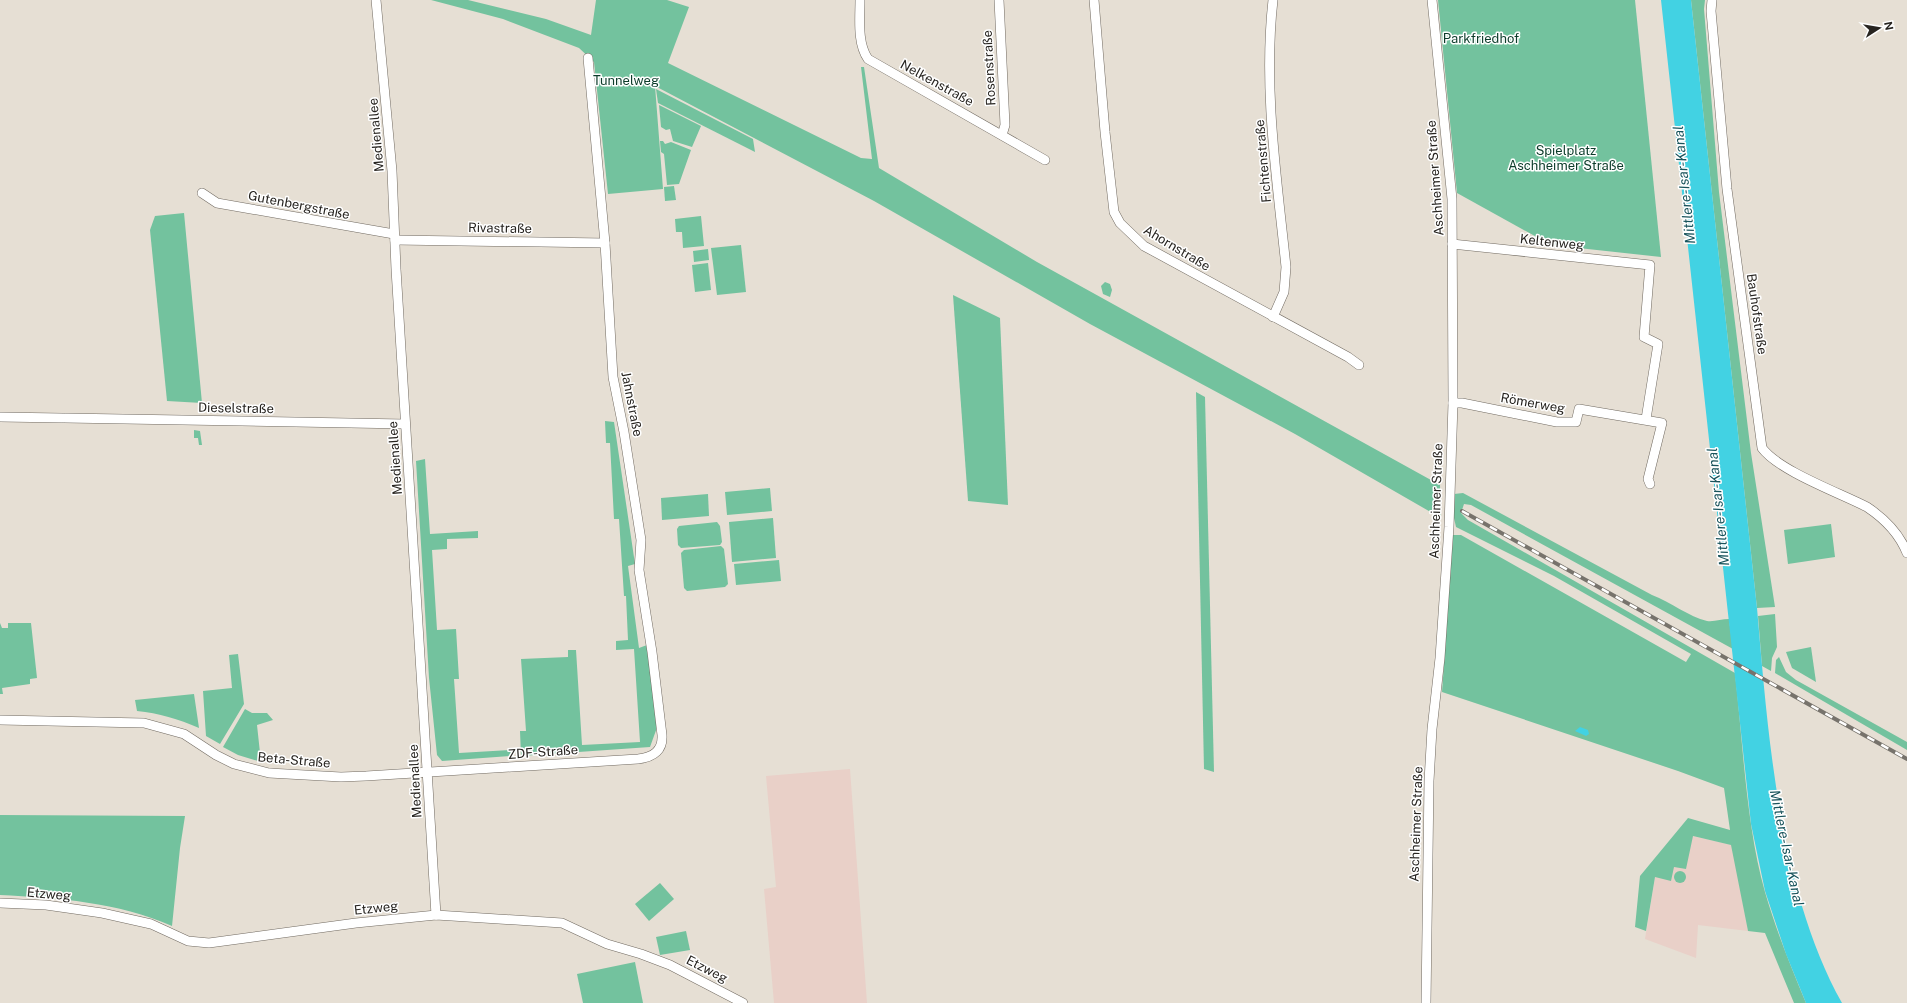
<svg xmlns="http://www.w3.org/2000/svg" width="1907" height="1003" font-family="'Public Sans',sans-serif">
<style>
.industrial{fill:#e9d0c8}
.green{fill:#73c29e}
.water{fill:#42d2e3}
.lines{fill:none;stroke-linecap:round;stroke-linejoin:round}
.street-casing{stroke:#716a61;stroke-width:10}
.street{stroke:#fff;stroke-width:9}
.rail-casing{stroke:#77736c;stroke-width:4}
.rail{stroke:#fff;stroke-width:2.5;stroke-dasharray:8;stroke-linecap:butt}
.labels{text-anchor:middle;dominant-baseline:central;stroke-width:3;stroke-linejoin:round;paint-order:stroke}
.park-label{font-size:13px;fill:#0c3c2a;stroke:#fff}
.street-label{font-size:13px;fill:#272420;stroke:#fff}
.water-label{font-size:14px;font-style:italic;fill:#18535b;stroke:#fff}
</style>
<rect width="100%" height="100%" fill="#e6dfd4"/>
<g class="industrial">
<polygon points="850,769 867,1003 774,1003 764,889 776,887 766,776"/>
<polygon points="1693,836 1732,845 1748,931 1698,925 1696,958 1645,939 1655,877 1674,867"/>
</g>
<g class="green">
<polygon points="431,0 468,0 546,19 591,35 596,0 667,0 689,7 668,63 861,158 872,159 861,67 864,67 879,168 1037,262 1440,485 1441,518 1295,434 1090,324 874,201 655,86 663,189 608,194 594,62 579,48 503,19"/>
<polygon points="1438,0 1635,0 1661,257 1551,245 1457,193"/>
<polygon points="1691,0 1705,0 1704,9 1719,192 1751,453 1775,607 1757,608"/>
<polygon points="656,89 753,139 755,152 658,103"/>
<polygon points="659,105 701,126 692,147 673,141 670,129 666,130 661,127"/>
<polygon points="660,141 663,141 665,144 671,142 691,150 679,184 667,185 664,154 661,152"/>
<polygon points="674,186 676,200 665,201 664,187"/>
<polygon points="184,213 202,403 167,401 150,230 155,216"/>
<polygon points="701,216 704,246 683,248 682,232 676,232 675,219"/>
<polygon points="741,245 746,292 717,295 711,248"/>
<polygon points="708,249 709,260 694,262 693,251"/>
<polygon points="708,263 711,290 695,292 692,265"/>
<polygon points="1105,282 1110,284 1112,290 1110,297 1103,294 1101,286"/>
<polygon points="953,295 1000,318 1008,505 968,501"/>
<polygon points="1196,392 1205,397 1214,772 1204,769"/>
<polygon points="605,421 614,422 635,564 628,566 639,648 647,645 659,722 650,747 521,756 520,731 526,731 521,659 568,657 568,650 576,650 582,745 640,742 634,649 616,650 616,641 628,640 626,596 624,596 619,519 614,519 610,443 606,443"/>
<polygon points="194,430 200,431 202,445 199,445 198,438 194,438"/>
<polygon points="425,459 430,534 478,531 478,538 447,539 447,549 432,550 437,630 456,629 459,679 454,679 459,753 511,750 511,756 442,761 437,755 429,678 416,461"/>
<polygon points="770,488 772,511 727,515 725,492"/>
<path d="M1463 493 1652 595C1671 602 1689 617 1707 621 1714 622 1722 619 1729 619L1733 649 1471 505 1464 504 1461 513 1468 520 1735 673C1743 743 1746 825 1765 892 1776 930 1791 967 1806 1003H1794L1765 933 1748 931 1731 845 1693 836 1686 869 1674 867 1671 881 1655 877 1646 931 1635 927 1640 876 1688 818 1730 830 1724 788 1678 771 1442 692 1453 535H1461L1686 662 1691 654 1554 576 1456 527 1454 518V494Z"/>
<polygon points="708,494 709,516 662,520 661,498"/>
<polygon points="773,518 776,558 732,562 729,522"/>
<polygon points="717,522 720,526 722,542 720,545 681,548 678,545 677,529 679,526"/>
<polygon points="1831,524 1835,557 1788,564 1784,530"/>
<polygon points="721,546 724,549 728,584 725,587 687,591 684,588 681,553 684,550"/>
<polygon points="779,560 781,581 736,585 734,564"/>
<polygon points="1775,614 1777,647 1772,658 1771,671 1762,666 1758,616"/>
<polygon points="0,623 2,628 8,628 8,623 31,623 37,678 30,679 30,684 2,688 3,694 0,694"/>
<polygon points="1811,647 1816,682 1792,668 1786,652"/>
<polygon points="238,654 244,704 220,744 206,736 203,691 232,688 229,655"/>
<polygon points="1779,657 1786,672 1796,680 1907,742 1907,750 1775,673 1776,660"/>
<path d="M194 694 199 728C178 719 159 713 137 711L135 700Z"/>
<polygon points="245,709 252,713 267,713 273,720 257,725 261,762 238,755 223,747"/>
<path d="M0 815 185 816 180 848 172 926C118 902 58 898 0 895Z"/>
<circle cx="1680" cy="877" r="6"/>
<polygon points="660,883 674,899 649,921 635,904"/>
<polygon points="686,931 690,950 660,955 656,937"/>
<polygon points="635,962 643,1003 583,1003 577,974"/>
</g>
<g class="water">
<path d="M1661 0H1691L1757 608C1768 735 1779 890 1842 1003H1806L1786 954 1765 891 1751 824Z"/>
<polygon points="1580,727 1588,730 1589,734 1586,736 1575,731"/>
</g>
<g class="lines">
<defs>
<g id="street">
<polyline points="376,0 392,171 396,269 436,915"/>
<path d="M860 0C860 19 857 43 868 59L1045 160"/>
<polyline points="999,0 1005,125 1002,135"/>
<polyline points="1094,0 1105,132 1114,212 1120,223 1144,246 1348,357 1359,365"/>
<path d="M1712 0 1711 11 1727 189 1762 448C1779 471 1840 493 1867 507 1885 519 1899 533 1907 553"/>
<polyline points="202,193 217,203 394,234"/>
<polyline points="395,240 605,243"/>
<polyline points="1452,244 1650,265 1644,337 1658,344 1646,419"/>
<path d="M1273 317 1284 292 1286 267C1277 179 1263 89 1273 0"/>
<polyline points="1453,403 1462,403 1557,422 1576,422 1579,409 1662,423 1648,479 1650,484"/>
<polyline points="0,417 62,418"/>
<polyline points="65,418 405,424"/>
<path d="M0 720 144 723 184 734 216 755 234 764 269 773 341 777 366 776 638 759C653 757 663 751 662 735L652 652 639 570 641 540 624 432 613 377 605 243 588 58"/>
<polyline points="0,903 46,905 102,913 151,924 188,941 209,943 356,923 436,915 562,923 607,944 641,954 670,965 743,1003"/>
<polyline points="1426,1003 1429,781 1432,729 1440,658 1449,527 1453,403 1452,199 1432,0"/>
</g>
</defs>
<use href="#street" class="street-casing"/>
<use href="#street" class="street"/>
<defs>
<polyline id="rail" points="1462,511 1907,759"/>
</defs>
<use href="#rail" class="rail-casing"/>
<use href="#rail" class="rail"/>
</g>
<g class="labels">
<g class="park-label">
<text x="1481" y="38">Parkfriedhof</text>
<text x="626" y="80">Tunnelweg</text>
<text x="1566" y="150">Spielplatz<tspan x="1566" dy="15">Aschheimer Straße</tspan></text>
</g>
<g class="street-label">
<text transform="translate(989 68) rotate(-93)">Rosenstraße</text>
<text transform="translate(937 83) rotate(29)">Nelkenstraße</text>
<text transform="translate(376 135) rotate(-95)">Medienallee</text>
<text transform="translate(1263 161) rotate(-95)">Fichtenstraße</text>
<text transform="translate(1435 178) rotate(-94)">Aschheimer Straße</text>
<text transform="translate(299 205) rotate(11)">Gutenbergstraße</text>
<text transform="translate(500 228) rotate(1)">Rivastraße</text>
<text transform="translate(1552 242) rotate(6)">Keltenweg</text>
<text transform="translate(1177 248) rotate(31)">Ahornstraße</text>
<text transform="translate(1757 314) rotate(82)">Bauhofstraße</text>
<text transform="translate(1533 403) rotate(10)">Römerweg</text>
<text transform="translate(632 404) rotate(79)">Jahnstraße</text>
<text transform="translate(236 408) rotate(1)">Dieselstraße</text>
<text transform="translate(395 458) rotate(-94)">Medienallee</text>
<text transform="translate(1436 501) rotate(-88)">Aschheimer Straße</text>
<text transform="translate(543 752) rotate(-4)">ZDF-Straße</text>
<text transform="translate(294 760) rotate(5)">Beta-Straße</text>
<text transform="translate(415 781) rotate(-93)">Medienallee</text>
<text transform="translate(1416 824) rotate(-88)">Aschheimer Straße</text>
<text transform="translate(49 894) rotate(5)">Etzweg</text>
<text transform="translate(376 908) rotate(-6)">Etzweg</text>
<text transform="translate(707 969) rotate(27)">Etzweg</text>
</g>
<g class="water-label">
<text transform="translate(1684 185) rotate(-96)">Mittlere-Isar-Kanal</text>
<text transform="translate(1718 507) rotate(-96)">Mittlere-Isar-Kanal</text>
<text transform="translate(1787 848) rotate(78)">Mittlere-Isar-Kanal</text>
</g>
</g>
<g transform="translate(1879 28) rotate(78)" stroke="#ffffff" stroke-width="3" paint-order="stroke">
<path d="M0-3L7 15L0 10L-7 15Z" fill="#272420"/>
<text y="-6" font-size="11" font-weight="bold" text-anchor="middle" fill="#272420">N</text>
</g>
</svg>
